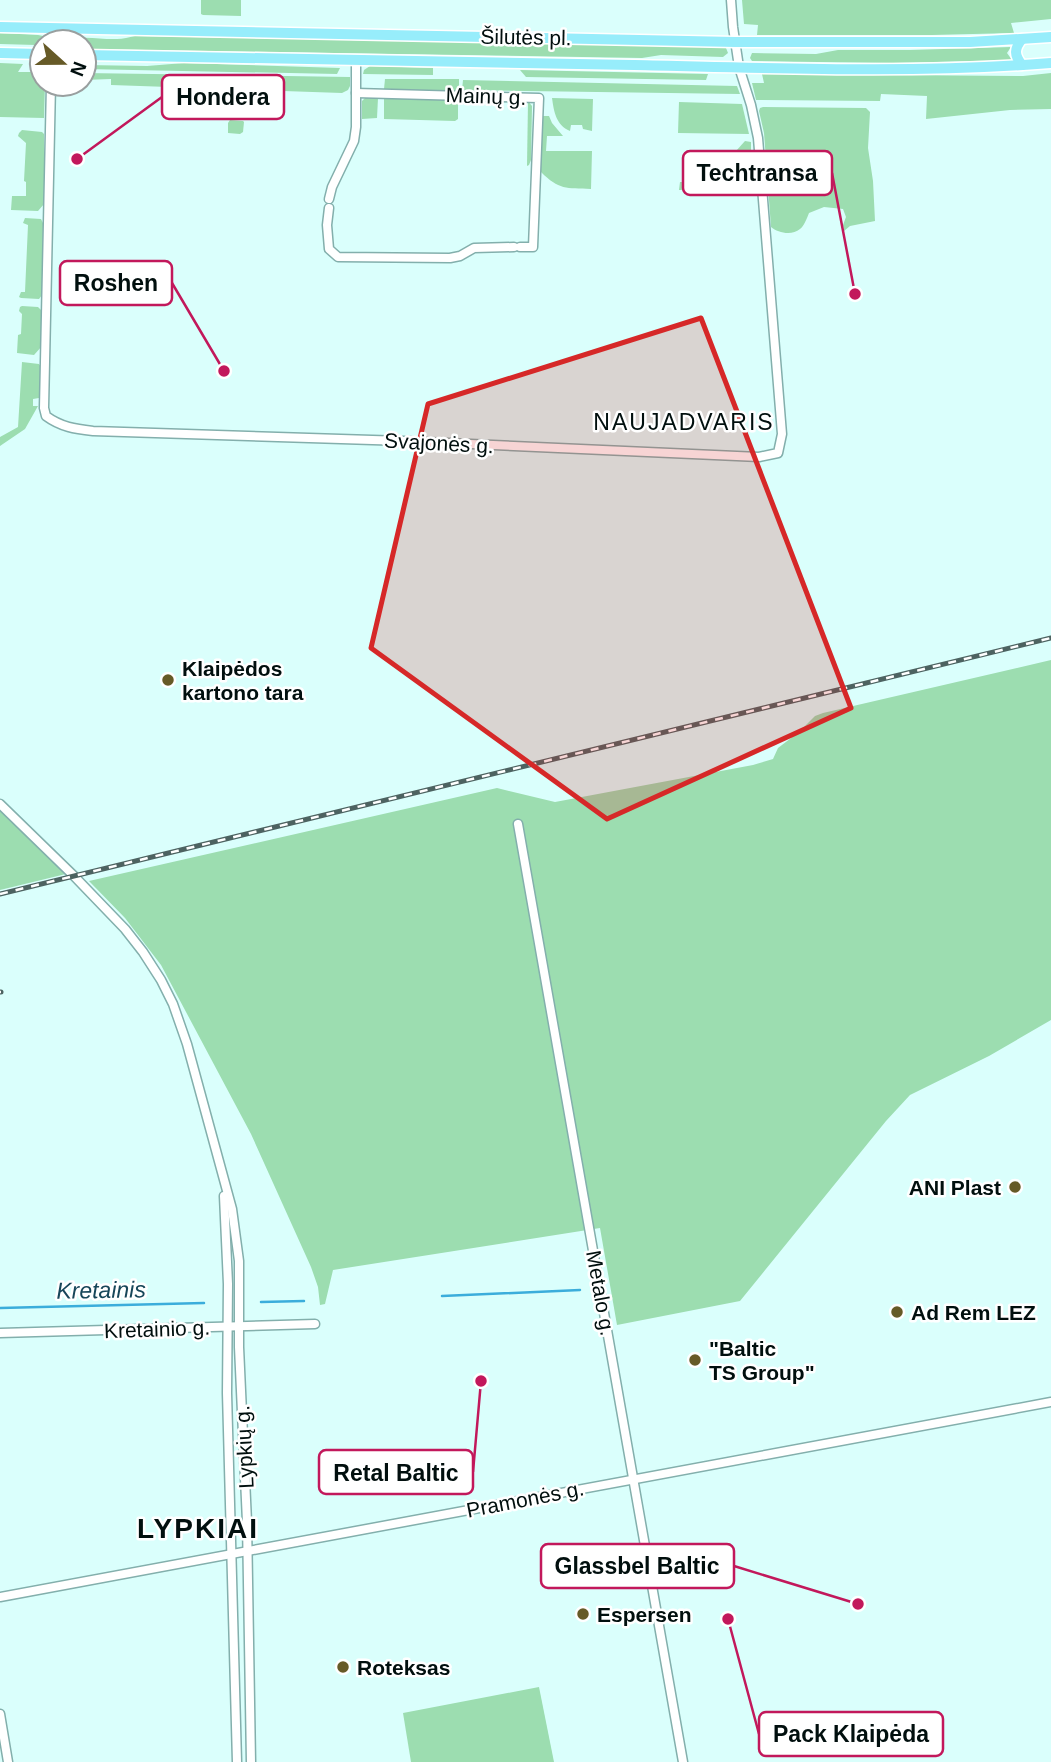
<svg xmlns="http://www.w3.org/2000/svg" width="1051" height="1762" font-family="Helvetica,sans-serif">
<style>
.green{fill:#9cddb0}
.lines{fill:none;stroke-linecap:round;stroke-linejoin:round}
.stream{stroke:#3baddb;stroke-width:2.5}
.minor-casing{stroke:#83afac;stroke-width:11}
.major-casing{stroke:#fff;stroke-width:13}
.minor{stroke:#fff;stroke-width:8}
.major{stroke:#97edfb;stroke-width:10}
.rail-casing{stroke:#4d6361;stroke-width:5}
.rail{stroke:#fff;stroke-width:2.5;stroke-dasharray:8;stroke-linecap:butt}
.marked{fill:#d62828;fill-opacity:0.2;stroke:#d62828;stroke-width:5;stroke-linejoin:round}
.poi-dot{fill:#665a27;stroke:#fff;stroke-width:2.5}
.labels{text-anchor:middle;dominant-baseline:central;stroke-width:5;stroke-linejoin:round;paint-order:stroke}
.street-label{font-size:21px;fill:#010f0e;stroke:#fff}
.poi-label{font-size:21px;font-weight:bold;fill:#010f0e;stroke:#fff;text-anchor:start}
.neighbourhood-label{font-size:23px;letter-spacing:2px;fill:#010f0e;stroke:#fff}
.water-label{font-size:23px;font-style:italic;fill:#174659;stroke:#fff}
.district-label{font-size:28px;font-weight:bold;letter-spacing:2px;fill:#010f0e;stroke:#fff}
.leader{fill:none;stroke:#c2185b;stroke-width:2.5}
.callout-dot{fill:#c2185b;stroke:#fff;stroke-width:2.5}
.callout{fill:#fff;stroke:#c2185b;stroke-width:2.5}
.callout-label{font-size:23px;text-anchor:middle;font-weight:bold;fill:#010f0e}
</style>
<rect width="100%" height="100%" fill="#dafffc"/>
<g class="green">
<polygon points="201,0 241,0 241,16 203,15 201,14"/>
<polygon points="742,0 1051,0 1051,19 1011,23 1014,33 932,35 757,35 758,25 744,24"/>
<polygon points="0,33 38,35 43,36 45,41 36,45 0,44"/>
<path d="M135 36 724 47 726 48 728 53 723 57 661 55 642 58 84 49V42H64C79 34 101 40 117 39 123 39 129 37 135 36Z"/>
<polygon points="1011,47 1007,53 1012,60 893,63 752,61 750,58 752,53 816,54 838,50 910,50"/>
<polygon points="0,63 23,64 18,72 42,72 42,84 45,84 44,118 0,117"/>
<polygon points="184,63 340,68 337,74 84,69 84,65 147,66"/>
<polygon points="370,66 433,68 433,75 363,74 364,70"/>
<polygon points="520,70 708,74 706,80 526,77"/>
<polygon points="84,73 350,77 350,86 348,90 342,93 111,85 111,79 84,80"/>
<polygon points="1051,73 1051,109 1010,110 926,119 927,96 881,94 880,101 756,100 752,83 764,83 762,74 1023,76"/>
<polygon points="385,79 459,79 459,91 384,89"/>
<polygon points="463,80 737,86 740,94 462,90"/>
<polygon points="365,98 378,98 377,118 362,119 362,101"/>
<polygon points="384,98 458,99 458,119 455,121 384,119"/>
<path d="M552 98 593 99 592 131 583 129 582 125H571L570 131C556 125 554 112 552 98Z"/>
<polygon points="528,101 532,106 531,160 529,165 527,166"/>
<polygon points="679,102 742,104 749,134 678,133"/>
<path d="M763 107 866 108 870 112 868 148 873 181 875 221 850 226 844 231 843 225 846 217 843 209 824 207 809 213C807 218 804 226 800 229 792 236 778 233 771 227L764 133 759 111 760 108Z"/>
<path d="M541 116H549L552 123 563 136H547L546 151H592L591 189C566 188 559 190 541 172Z"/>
<polygon points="230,120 243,121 244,122 243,132 240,134 228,133 228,123"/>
<polygon points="22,130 42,132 44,134 44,204 38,211 11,210 12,196 26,196 26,182 24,181 26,143 18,136 19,133"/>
<polygon points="745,141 751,142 751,164 734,164 736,151"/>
<polygon points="716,174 746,175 746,190 679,190 680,182 691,182 692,187 700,188 700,183 707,183 707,185 710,185 711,177 715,177"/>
<polygon points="25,218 41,219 43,223 42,295 39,299 21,298 19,297 21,292 25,292 28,225 23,223"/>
<polygon points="22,306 38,307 42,311 42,346 34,355 17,353 18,335 21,334 22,314 19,311 20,307"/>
<polygon points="22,362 39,364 41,367 39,398 33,399 33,406 38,406 25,429 0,446 0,437 18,427"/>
<polygon points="1051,660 1051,1020 989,1056 910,1095 886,1121 740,1301 617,1325 600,1228 333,1270 325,1304 320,1305 318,1287 311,1267 251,1134 161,965 125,918 89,881 497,788 555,802 753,765 773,759 778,748 799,732 815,716 823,713"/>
<polygon points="0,809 70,873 0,890"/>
<polygon points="539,1687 554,1762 411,1762 403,1713"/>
</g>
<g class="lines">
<g class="stream">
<polyline points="442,1296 580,1290"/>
<polyline points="261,1302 304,1301"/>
<polyline points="0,1308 204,1303"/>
</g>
<defs>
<g id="minor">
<path d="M51 84 44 408 46 416C61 427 75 429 93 431L404 441 759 457 778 453 782 434 758 138 751 105 739 67 733 27 731 0"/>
<polyline points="356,93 539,98 533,247 520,247"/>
<polyline points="329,199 332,187 354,141 356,127 356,60"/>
<polyline points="329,208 327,225 329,249 338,257 450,258 460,256 474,248 514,247"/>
<polyline points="0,804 74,876 125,929 143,952 161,980 173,1004 187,1044 232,1209 239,1261 239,1347 247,1522 251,1762"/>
<polyline points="518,824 683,1762"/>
<polyline points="224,1196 228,1284 227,1393 237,1762"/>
<polyline points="0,1333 315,1324"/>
<polyline points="0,1597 1051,1402"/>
<polyline points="0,1714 8,1762"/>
</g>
<g id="major">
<polyline points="0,27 735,42 970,42 1051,37"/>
<path d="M1022 39C1014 49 1014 55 1022 65"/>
<polyline points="0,53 42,54"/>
<path d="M84 55C267 58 450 62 634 65 773 68 912 74 1051 63"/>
</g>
</defs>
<use href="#minor" class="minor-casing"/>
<use href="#major" class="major-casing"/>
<use href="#minor" class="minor"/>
<use href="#major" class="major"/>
<defs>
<g id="rail">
<polyline points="0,894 1051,638"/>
<polyline points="0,992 1,992"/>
</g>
</defs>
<use href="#rail" class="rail-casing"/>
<use href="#rail" class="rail"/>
</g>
<path class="marked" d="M701 318 851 708 607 819 371 648 428 404Z"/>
<g class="poi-dot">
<circle cx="168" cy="680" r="7"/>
<circle cx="1015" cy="1187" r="7"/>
<circle cx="897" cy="1312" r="7"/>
<circle cx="695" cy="1360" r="7"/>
<circle cx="583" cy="1614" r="7"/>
<circle cx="343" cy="1667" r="7"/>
</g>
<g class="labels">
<g class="street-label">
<text transform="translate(526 37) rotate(1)">Šilutės pl.</text>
<text transform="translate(486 96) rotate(2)">Mainų g.</text>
<text transform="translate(439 443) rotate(3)">Svajonės g.</text>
<text transform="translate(601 1293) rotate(80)">Metalo g.</text>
<text transform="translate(157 1329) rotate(-2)">Kretainio g.</text>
<text transform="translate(244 1447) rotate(-93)">Lypkių g.</text>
<text transform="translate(525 1499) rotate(-11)">Pramonės g.</text>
</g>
<g class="poi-label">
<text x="182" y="668">Klaipėdos<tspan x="182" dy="24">kartono tara</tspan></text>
<text x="1001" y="1187" text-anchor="end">ANI Plast</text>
<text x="911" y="1312">Ad Rem LEZ</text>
<text x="709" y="1348">"Baltic<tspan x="709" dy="24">TS Group"</tspan></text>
<text x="597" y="1614">Espersen</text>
<text x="357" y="1667">Roteksas</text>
</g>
<g class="neighbourhood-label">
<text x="684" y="422">NAUJADVARIS</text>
</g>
<g class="water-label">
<text transform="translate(101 1290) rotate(-1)">Kretainis</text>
</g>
<g class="district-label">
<text x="198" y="1528">LYPKIAI</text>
</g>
</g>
<path class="leader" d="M77 159L162 97M855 294L832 173M224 371L172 283M481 1381L473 1472M858 1604L734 1566M728 1619L759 1734"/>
<g class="callout-dot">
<circle cx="77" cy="159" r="7"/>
<circle cx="855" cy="294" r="7"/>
<circle cx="224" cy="371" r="7"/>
<circle cx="481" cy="1381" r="7"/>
<circle cx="858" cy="1604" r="7"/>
<circle cx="728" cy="1619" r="7"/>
</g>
<g class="callout">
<rect x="162" y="75" width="122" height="44" rx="7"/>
<rect x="683" y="151" width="149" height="44" rx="7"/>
<rect x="60" y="261" width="112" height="44" rx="7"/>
<rect x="319" y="1450" width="154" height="44" rx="7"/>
<rect x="541" y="1544" width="193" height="44" rx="7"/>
<rect x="759" y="1712" width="184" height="44" rx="7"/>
</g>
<g class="callout-label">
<text x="223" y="105">Hondera</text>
<text x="757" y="181">Techtransa</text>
<text x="116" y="291">Roshen</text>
<text x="396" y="1481">Retal Baltic</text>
<text x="637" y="1574">Glassbel Baltic</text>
<text x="851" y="1742">Pack Klaipėda</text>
</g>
<g transform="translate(63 63) rotate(111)"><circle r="33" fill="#ffffff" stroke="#999f9f" stroke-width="2"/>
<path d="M0-5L12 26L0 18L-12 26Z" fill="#665a27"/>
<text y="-10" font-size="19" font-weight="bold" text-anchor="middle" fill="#010f0e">N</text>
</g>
</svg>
